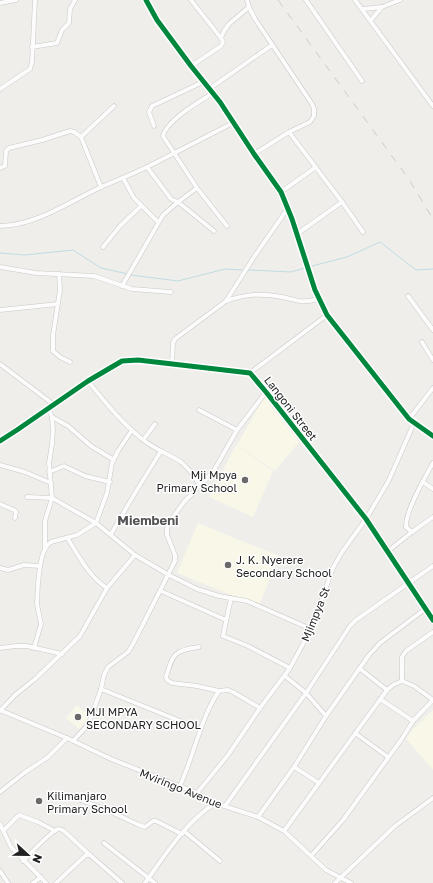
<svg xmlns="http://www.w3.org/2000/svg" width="433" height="883" font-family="'Golos Text',sans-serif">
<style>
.education{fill:#f8f7e8}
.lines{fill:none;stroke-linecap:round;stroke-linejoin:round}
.stream{stroke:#bfdbe3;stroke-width:1}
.minor-casing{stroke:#c9c8c7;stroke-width:5}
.minor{stroke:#fdfcfc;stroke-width:4}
.rail{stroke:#ccc;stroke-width:1;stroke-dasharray:8 8;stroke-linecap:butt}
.cycleway-casing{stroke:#fff;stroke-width:8}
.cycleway{stroke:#00873e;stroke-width:5}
.poi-dot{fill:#6a6968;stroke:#fff;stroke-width:1.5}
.labels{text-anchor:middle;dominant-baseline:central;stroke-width:3;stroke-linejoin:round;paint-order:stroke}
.street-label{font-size:11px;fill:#222;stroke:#fff}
.poi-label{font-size:11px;fill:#222;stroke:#fff;text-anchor:start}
.quarter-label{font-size:13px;font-weight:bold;fill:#555;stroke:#fff}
</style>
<rect width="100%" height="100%" fill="#f0eeeb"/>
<g class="education">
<polygon points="264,397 299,442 275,471 237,445"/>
<polygon points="236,445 273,471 253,517 209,497"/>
<polygon points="198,523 279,556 259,606 177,573"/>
<polygon points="77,705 90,717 79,729 66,718"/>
<polygon points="433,710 433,770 406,739 413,729"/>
</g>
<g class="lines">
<g class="stream">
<polyline points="0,253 25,255 73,250 101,268 128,274"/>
<polyline points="312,266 347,257 380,242 416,270 433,269"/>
<polyline points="249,270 291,272 305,268"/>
<polyline points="131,275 178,281 225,269 242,270"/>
</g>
<defs>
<g id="minor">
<polyline points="146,0 157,20 191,66 220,102 254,154 281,192 292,219 315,290 327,315 409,419 433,436"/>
<polyline points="191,0 221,38"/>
<polyline points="247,0 249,7 255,19 312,104 314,109 314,116 310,122 289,132 254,154"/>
<polyline points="306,0 362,81"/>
<polyline points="355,0 433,106"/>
<polyline points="0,3 16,0"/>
<polyline points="363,9 382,7 400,0"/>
<polyline points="371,20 382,7"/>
<polyline points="32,47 57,43 62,30 69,23 70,9 75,0"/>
<polyline points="191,66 221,46 223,42 221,38 224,31 229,24 249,7"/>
<polyline points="0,89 30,69 32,62 35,0"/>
<polyline points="209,89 272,45"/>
<path d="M213 93C200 101 167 120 163 136L197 188 227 226"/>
<polyline points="154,126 149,112 152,106 203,82"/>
<polyline points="289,132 342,202 363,232"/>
<polyline points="81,137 114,106"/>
<polyline points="147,167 171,199 178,202 214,231"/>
<polyline points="0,168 5,166 6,151 9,148 42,140 70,131 74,132 81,137 101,187"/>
<polyline points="123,178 134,198 158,222"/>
<polyline points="281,192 316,167"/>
<path d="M0 226C37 225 69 202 101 187 117 180 133 174 149 166 177 152 205 137 233 123"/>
<polyline points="297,234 342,202"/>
<polyline points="103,247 120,226 141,206"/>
<polyline points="0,267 36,273 94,276 132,289 171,292"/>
<polyline points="59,274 60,290 53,335 53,351 60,357 70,362"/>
<polyline points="122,286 163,215 178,202 197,188"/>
<polyline points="408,296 433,330"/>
<path d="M226 301C246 294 261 293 282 297 298 300 301 304 318 299"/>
<polyline points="0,310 58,304"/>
<polyline points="422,342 433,360"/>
<polyline points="0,364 53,404"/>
<polyline points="172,364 173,343 175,339 226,301 254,257 288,208"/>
<polyline points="250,373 327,315"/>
<path d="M88 381C104 401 121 422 142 439 154 449 169 454 181 462 190 469 195 478 200 486"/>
<polyline points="199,410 237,430"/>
<polyline points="52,417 68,426 91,446 114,460"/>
<polyline points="409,419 433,388"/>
<polyline points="143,440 155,424"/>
<polyline points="0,441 17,430 88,381 122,361 138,360 250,373 266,392 366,519 433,620"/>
<polyline points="0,465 25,472 51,483"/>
<polyline points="49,472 64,466 85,476 110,482"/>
<polyline points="423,482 433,489"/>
<polyline points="27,497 52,498 96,523 135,555 169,575 197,589 219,596 247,601 311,629"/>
<polyline points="0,504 14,510 16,512 15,518"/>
<path d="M412 532 406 527C405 511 425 477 433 463"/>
<polyline points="111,534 135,493 161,451"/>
<path d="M68 539C79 556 89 577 107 588"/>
<polyline points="45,549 45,521 52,498 49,463 52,444 53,430 52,417 48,408"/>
<polyline points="388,551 412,532 433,517"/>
<path d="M0 568 8 570 24 565 40 566C42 557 43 548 51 542L77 535 96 523 107 493 112 463 118 451 132 430"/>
<polyline points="161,591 226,620"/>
<polyline points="231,598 223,636 248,646 290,668"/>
<path d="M199 647C174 650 173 654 166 677L167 680 172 683 197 686 219 691"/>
<polyline points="0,648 16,646 27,646 62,654"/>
<polyline points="34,648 41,624 37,604 38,583 40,566"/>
<polyline points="359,668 387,690"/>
<polyline points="285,676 306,693 326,716"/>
<polyline points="402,681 402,657 406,651 433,632"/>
<polyline points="101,689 200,729"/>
<polyline points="380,699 413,721"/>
<polyline points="0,710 67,738 111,759 197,793 215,803 258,817 284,831 326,870 351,883"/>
<polyline points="0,711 15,695 35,679 80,636 107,588 135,555"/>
<polyline points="355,733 388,757"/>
<polyline points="73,741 86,727 90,720 101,689 104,675 108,667 128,652 133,644 175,561 175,555 167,535 167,528 170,521 184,502 213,472 237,430 266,392"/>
<polyline points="294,767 319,783"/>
<path d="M180 786C185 774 190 761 194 748 201 729 207 708 219 691L228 690 233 692 260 708"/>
<polyline points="0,792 24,773 48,757 67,738"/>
<polyline points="197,793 228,755 260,708 290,668 311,629 333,568 342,552 366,519 389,480 414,423"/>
<polyline points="78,799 107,810 139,825 145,827 153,821 156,821 182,834"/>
<polyline points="225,806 306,693 350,626 356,620 433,566"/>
<polyline points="258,817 294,767 326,716 369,655 380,643 425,609"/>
<polyline points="0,824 11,847 46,883"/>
<polyline points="4,830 19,815 38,822 55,831"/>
<polyline points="184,831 220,861"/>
<polyline points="284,831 387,690 393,685 402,681 414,686 433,700 413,721 401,740 343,820 311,856"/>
<polyline points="104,843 155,883"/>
<path d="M23 861C30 854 50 832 58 829 61 829 62 829 64 831L90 855"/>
<polyline points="0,871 8,883"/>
<polyline points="33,883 41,877"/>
<polyline points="56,883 86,855 90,855 122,883"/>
<path d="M145 883C166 854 185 823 215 803"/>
<polyline points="335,883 395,826 433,798"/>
</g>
</defs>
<use href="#minor" class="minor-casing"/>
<use href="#minor" class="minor"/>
<polyline class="rail" points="278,0 408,178 433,219"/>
<defs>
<g id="cycleway">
<polyline points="146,0 157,20 191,66 220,102 254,154 281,192 292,219 315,290 327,315 409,419 433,436"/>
<polyline points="0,441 17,430 88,381 122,361 138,360 250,373 266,392 366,519 433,620"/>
</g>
</defs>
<use href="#cycleway" class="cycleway-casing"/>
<use href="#cycleway" class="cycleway"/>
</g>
<g class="poi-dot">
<circle cx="245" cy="480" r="4"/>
<circle cx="228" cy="565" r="4"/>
<circle cx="78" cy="717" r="4"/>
<circle cx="39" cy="801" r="4"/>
</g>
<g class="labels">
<g class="street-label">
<text transform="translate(291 408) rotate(52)">Langoni Street</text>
<text transform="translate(315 614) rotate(-68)">Mjimpya St</text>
<text transform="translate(181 788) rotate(22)">Mviringo Avenue</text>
</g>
<g class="poi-label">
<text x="237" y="474" text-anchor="end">Mji Mpya<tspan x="237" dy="13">Primary School</tspan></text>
<text x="236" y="559">J. K. Nyerere<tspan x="236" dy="13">Secondary School</tspan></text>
<text x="86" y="711">MJI MPYA<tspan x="86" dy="13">SECONDARY SCHOOL</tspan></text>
<text x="47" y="795">Kilimanjaro<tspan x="47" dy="13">Primary School</tspan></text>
</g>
<g class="quarter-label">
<text x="148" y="520">Miembeni</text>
</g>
</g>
<g transform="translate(28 855) rotate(112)" stroke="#ffffff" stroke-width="3" paint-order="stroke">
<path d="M0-3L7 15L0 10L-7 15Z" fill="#222222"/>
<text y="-6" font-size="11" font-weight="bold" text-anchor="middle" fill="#222222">N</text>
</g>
</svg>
